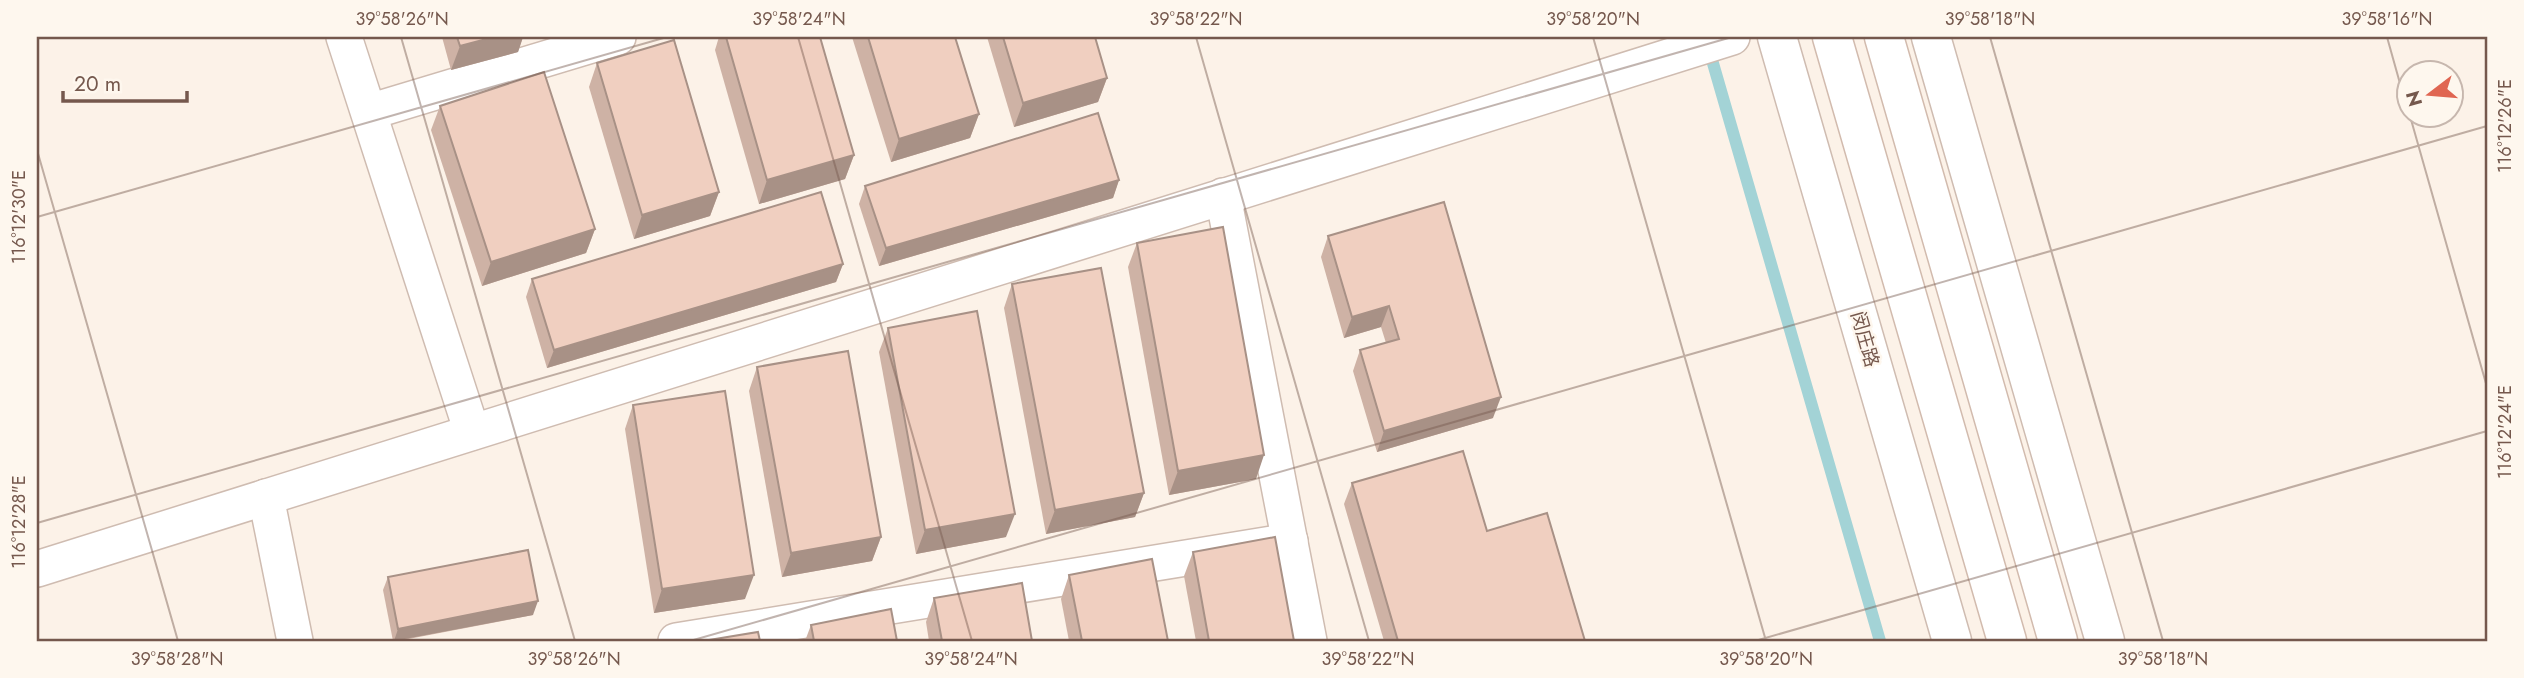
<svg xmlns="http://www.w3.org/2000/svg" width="2524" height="678" font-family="Jost,'Noto Sans SC',sans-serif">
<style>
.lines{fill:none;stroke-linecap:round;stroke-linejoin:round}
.stream{stroke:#a3d3d6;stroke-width:12}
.minor-casing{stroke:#cfbcb1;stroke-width:38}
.tertiary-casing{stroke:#cfbcb1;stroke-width:41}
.secondary-casing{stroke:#d2bbae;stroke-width:41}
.minor{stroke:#fff;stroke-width:35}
.tertiary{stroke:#fff;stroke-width:38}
.secondary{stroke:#fff;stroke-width:38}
.wall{fill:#ceb2a5}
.shaded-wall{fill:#a89186}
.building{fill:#f0cfc0;stroke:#a89186;stroke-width:2}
.ticks{fill:none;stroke:#75584d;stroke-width:2;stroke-opacity:0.45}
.labels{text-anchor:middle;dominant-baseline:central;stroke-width:5;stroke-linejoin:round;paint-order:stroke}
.street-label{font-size:19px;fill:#75584d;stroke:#fef7ee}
.neatline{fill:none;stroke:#75584d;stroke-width:2.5}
.ticks-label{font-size:18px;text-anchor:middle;fill:#75584d}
</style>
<rect width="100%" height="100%" fill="#fcf2e8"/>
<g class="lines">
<polyline class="stream" points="1708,46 1880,641"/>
<defs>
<g id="minor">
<polyline points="344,37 472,432"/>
<polyline points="369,112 618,37"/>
<polyline points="1223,196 1309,641"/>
<polyline points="266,497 295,641"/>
<polyline points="37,569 1732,37"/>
<polyline points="676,641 1290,541"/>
</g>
<g id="tertiary">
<polyline points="1777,37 1952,641"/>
<polyline points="1931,37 2105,641"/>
</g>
<g id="secondary">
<polyline points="1832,37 2007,641"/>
<polyline points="1884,37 2058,641"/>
</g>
</defs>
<use href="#minor" class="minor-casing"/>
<use href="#tertiary" class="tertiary-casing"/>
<use href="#secondary" class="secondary-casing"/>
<use href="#minor" class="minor"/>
<use href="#tertiary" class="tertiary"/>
<use href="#secondary" class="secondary"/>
</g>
<g class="wall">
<polygon points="442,37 523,37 518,52 451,70"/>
<polygon points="719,37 820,37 854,155 845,179 759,204 715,50"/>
<polygon points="852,37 955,37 979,114 970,138 891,162"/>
<polygon points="987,37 1095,37 1107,78 1098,102 1014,127"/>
<polygon points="597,63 719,192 710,216 634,239 589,87"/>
<polygon points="440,106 595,229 586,253 482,286 431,130"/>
<polygon points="1119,180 1113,198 879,266 859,204 865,186"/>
<polygon points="1328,236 1493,418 1377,452 1353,371 1360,350 1386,343 1381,327 1344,338 1321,257"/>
<polygon points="1137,243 1256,479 1169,495 1128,267"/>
<polygon points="843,264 836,282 547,368 526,297 532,279"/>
<polygon points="1012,284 1144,493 1135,517 1046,534 1004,308"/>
<polygon points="888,328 1006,537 916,554 879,352"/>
<polygon points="757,367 881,537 872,561 782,577 749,391"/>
<polygon points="633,405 745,599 654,613 625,429"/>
<polygon points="1352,483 1487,531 1585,641 1384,641 1344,504"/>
<polygon points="1193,552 1294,641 1196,641 1184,576"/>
<polygon points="1069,575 1168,641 1069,641 1061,599"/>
<polygon points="388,577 533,615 398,641 393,641 383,590"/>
<polygon points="934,598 1032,641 929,641 926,622"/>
<polygon points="811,625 897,641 805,641"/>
</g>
<g class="shaded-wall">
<polygon points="494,37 523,37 518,52 451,70 460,46"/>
<polygon points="1107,78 1098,102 1014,127 1023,103"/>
<polygon points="979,114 970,138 891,162 899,139"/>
<polygon points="854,155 845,179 759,204 767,180"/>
<polygon points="1119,180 1113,198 879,266 886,248"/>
<polygon points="719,192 710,216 634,239 642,215"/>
<polygon points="595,229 586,253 482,286 491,262"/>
<polygon points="843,264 836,282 547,368 554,350"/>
<polygon points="1389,306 1381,327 1344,338 1352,317"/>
<polygon points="1501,397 1493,418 1377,452 1384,431"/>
<polygon points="1264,455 1256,479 1169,495 1178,471"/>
<polygon points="1144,493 1135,517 1046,534 1055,510"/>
<polygon points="1015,514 1006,537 916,554 925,530"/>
<polygon points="881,537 872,561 782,577 791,553"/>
<polygon points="754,575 745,599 654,613 662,589"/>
<polygon points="538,601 533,615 394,641 398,629"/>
</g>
<g class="building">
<polygon points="457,37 494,37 460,46"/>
<polygon points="726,37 820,37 854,155 767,180"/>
<polygon points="868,37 955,37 979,114 899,139"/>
<polygon points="1003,37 1095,37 1107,78 1023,103"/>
<polygon points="674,40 719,192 642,215 597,63"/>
<polygon points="544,72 595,229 491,262 440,106"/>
<polygon points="1098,113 1119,180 886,248 865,186"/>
<polygon points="821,192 843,264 554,350 532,279"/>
<polygon points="1444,202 1501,397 1384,431 1360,350 1399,339 1389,306 1352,317 1328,236"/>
<polygon points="1223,227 1264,455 1178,471 1137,243"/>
<polygon points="1101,268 1144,493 1055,510 1012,284"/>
<polygon points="977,311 1015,514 925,530 888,328"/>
<polygon points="848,351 881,537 791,553 757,367"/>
<polygon points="725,391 754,575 662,589 633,405"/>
<polygon points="1463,451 1487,531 1547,513 1585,641 1398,641 1352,483"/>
<polygon points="1275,537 1294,641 1209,641 1193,552"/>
<polygon points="528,550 538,601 398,629 388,577"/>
<polygon points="1152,559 1168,641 1082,641 1069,575"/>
<polygon points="1022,583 1032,641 942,641 934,598"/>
<polygon points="891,609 897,641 814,641 811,625"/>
<polygon points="758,632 760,641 703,641"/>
</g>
<path class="ticks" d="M401 37 575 641M798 37 972 641M1196 37 1369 641M1593 37 1766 641M1990 37 2163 641M2387 37 2408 112M2410 116 2487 387M37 150 178 641M37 217 667 37M37 523 1732 37M690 641 2487 126M1755 641 2487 431"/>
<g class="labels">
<g class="street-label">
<text transform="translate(1865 339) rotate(74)">闵庄路</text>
</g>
</g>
<rect width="2524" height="678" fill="none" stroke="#fef7ee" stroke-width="77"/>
<g transform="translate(2430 94) rotate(254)"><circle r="33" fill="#fef7ee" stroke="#c7b7ae" stroke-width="2"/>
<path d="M0-5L12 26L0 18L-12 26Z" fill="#e06652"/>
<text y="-10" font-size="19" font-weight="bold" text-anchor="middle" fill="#75584d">N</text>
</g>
<path d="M63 91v10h124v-10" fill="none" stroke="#75584d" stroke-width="3.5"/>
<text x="74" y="91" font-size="21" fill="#75584d" stroke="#fef7ee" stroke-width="5" paint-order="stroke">20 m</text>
<rect x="38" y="38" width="2448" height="602" class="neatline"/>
<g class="ticks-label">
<text x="402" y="25">39°58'26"N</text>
<text x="799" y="25">39°58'24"N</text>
<text x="1196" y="25">39°58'22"N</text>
<text x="1593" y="25">39°58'20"N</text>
<text x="1990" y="25">39°58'18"N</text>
<text x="2387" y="25">39°58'16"N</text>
<text transform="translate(2505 126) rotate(-90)" y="6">116°12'26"E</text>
<text transform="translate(19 217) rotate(-90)" y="6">116°12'30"E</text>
<text transform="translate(2505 432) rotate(-90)" y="6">116°12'24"E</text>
<text transform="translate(19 522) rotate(-90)" y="6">116°12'28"E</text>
<text x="177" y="665">39°58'28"N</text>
<text x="574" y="665">39°58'26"N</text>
<text x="971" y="665">39°58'24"N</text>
<text x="1368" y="665">39°58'22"N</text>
<text x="1766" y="665">39°58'20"N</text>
<text x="2163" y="665">39°58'18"N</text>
</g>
</svg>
